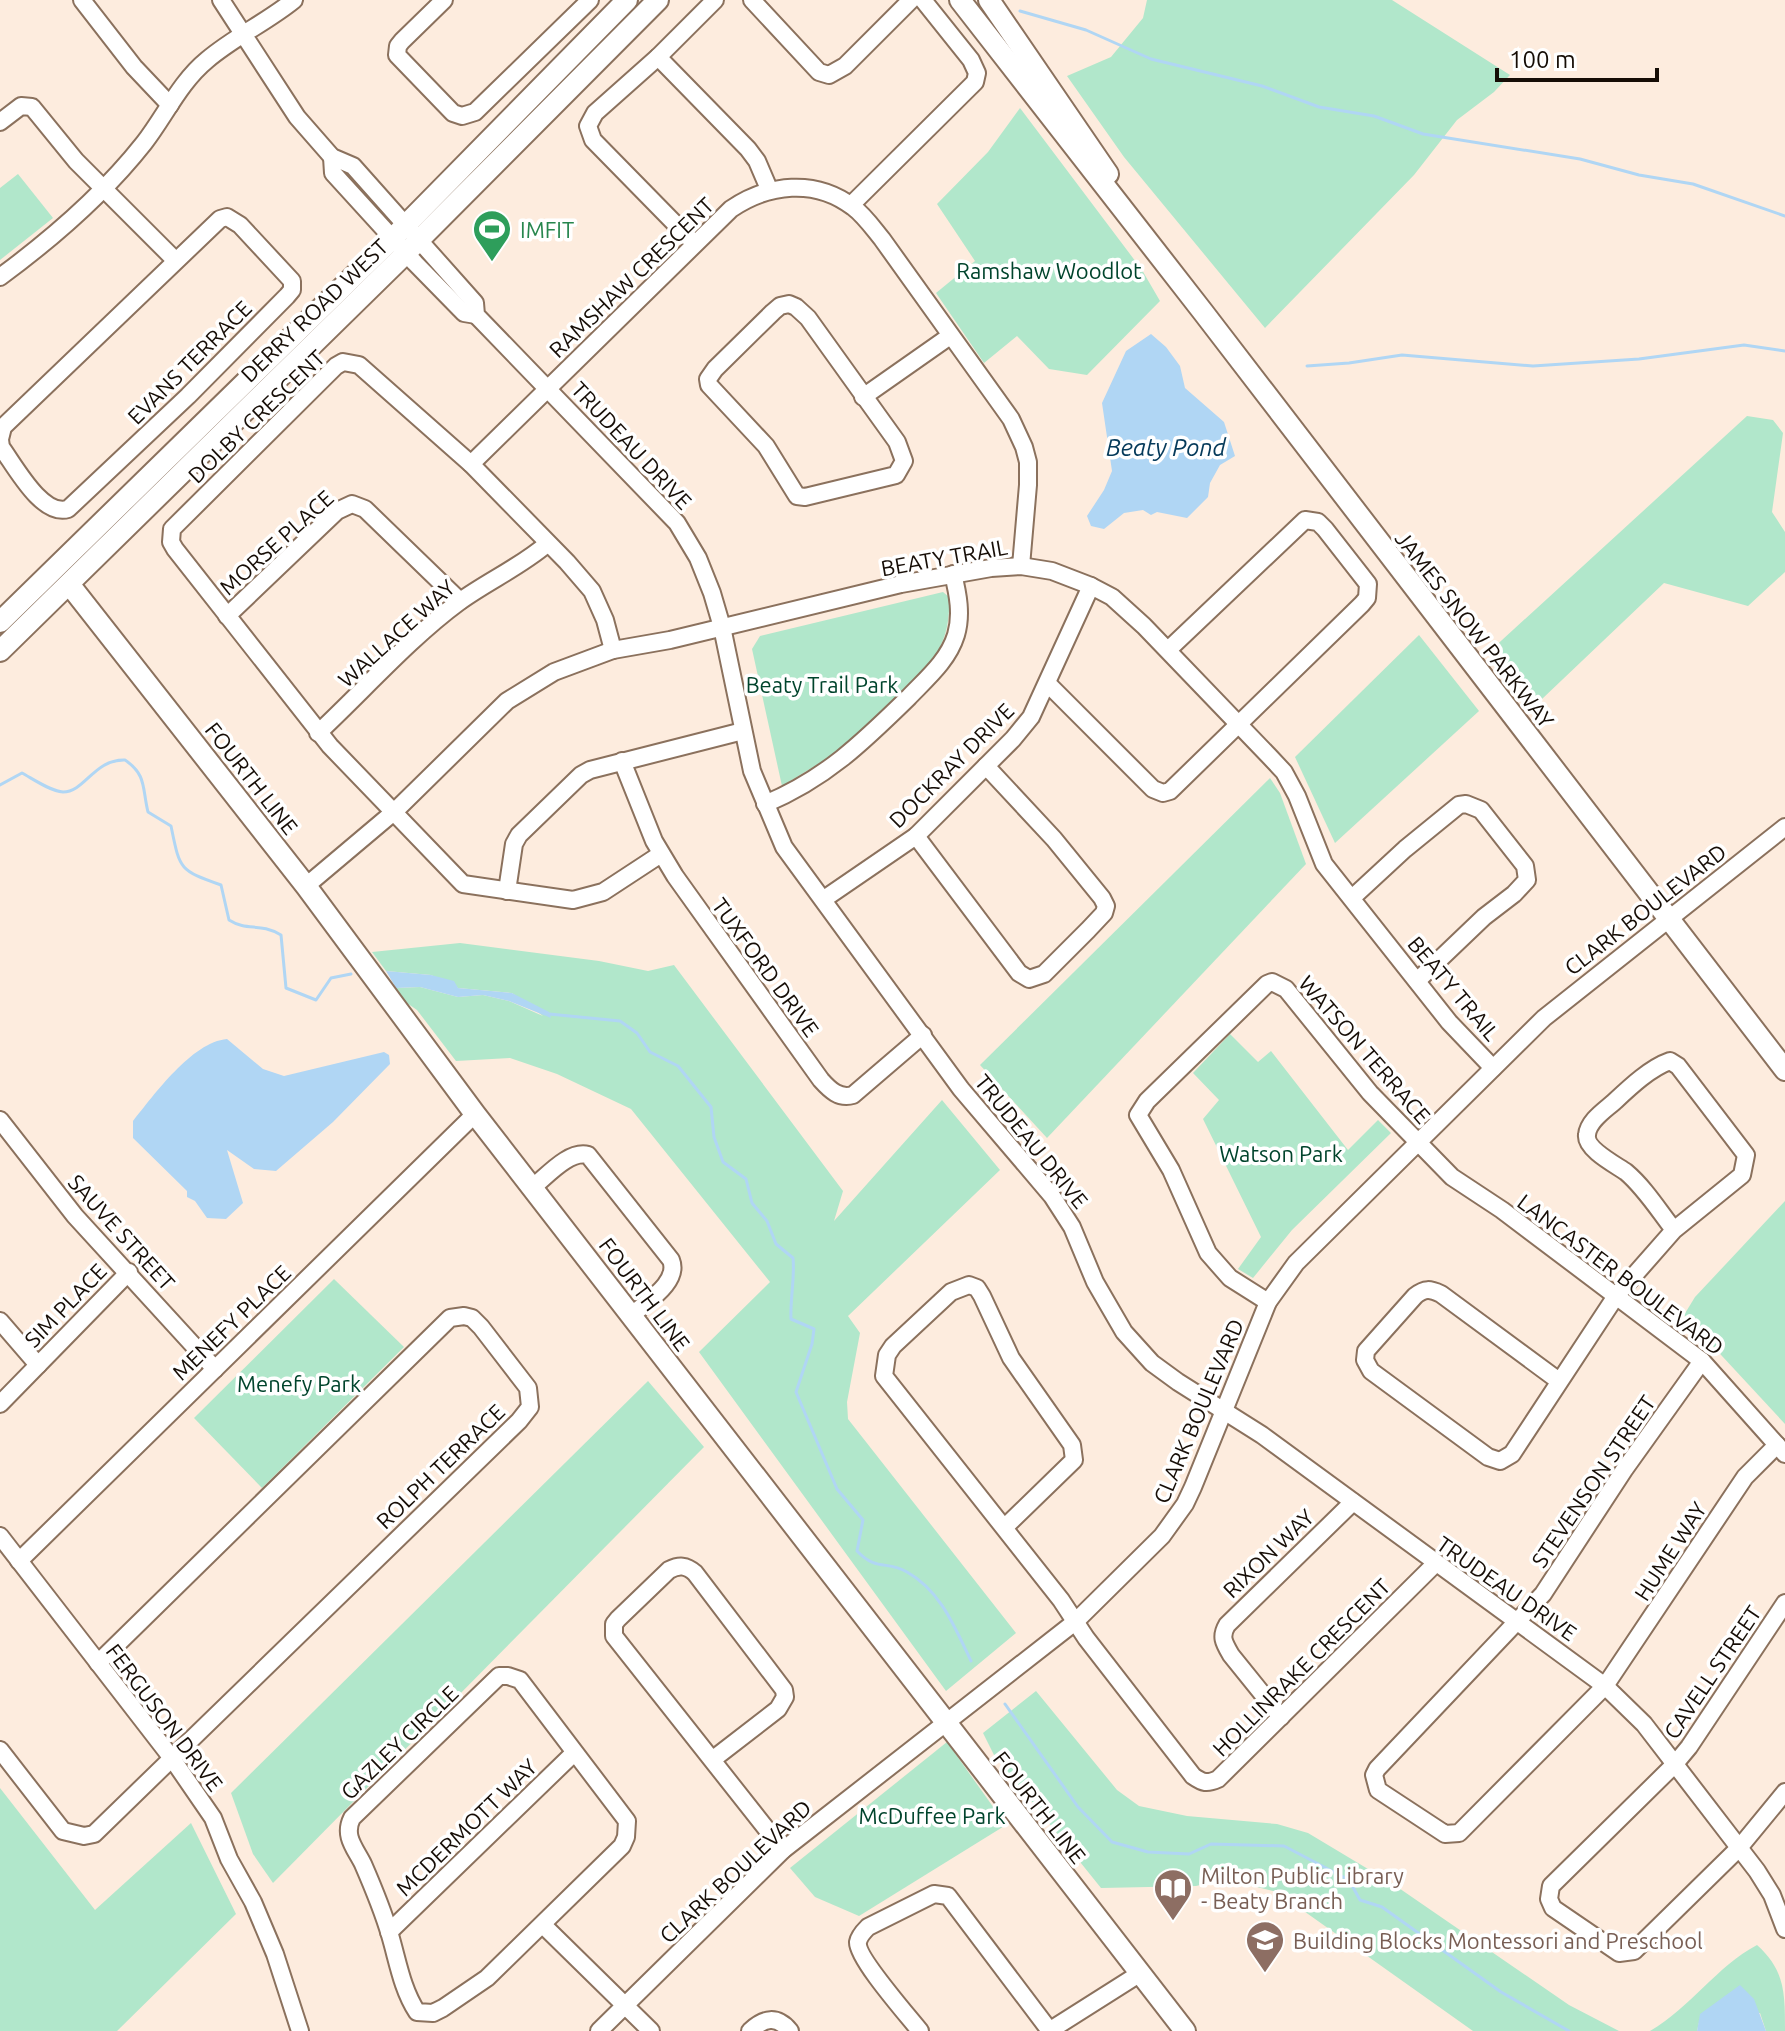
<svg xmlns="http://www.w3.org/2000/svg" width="1785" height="2031" font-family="Ubuntu,sans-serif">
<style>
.green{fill:#b1e7cb}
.water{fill:#b0d6f4}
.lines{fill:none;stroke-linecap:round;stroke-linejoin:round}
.stream{stroke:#b0d6f4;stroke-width:3}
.minor-casing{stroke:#8b715d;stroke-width:20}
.major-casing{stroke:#8b715d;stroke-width:24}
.minor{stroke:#fff;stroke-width:16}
.major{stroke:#fff;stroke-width:20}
.labels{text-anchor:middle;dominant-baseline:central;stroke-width:7;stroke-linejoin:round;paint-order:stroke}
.leisure-label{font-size:22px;fill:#27864d;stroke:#fff;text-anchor:start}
.park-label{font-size:22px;fill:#00442c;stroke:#fff}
.street-label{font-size:22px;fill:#160d06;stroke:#fff}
.education-label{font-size:22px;fill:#785e54;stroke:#fff;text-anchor:start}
.water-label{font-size:24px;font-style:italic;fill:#053a5a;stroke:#fff}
</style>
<rect width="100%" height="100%" fill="#fdecde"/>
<g class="green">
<polygon points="1147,0 1392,0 1510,75 1494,92 1457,120 1414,175 1265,328 1124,157 1067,76 1111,57 1143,18"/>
<polygon points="1020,108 1142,270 1160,301 1087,375 1049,369 1017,336 984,363 936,293 975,261 937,204 988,152"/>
<polygon points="18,174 53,218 0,260 0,188"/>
<polygon points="1747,416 1773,420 1783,433 1772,512 1785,532 1785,572 1748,606 1664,583 1542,699 1530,693 1517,675 1490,651"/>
<path d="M943 592 949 597C950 622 946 640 932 661L841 750 782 786 752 649 760 636Z"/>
<polygon points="1419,635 1479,711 1335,843 1295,757"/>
<polygon points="1270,778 1280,793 1306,864 1047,1138 980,1065"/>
<polygon points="460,943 599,961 648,971 674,965 843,1191 834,1221 942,1100 1000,1170 848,1316 860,1333 847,1402 848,1419 1016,1633 946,1691 699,1352 770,1282 631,1109 557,1074 510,1058 456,1061 417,1010 404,1001 396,988 420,987 458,997 483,995 509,1001 543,1016 512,993 458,988 431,975 386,971 372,952"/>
<polygon points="1230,1034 1258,1062 1271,1051 1348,1150 1378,1120 1391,1133 1292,1230 1253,1278 1238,1269 1261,1237 1203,1119 1219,1100 1193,1073"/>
<polygon points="1785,1201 1785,1424 1684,1315 1695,1297"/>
<polygon points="334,1279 404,1347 262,1488 194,1418"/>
<polygon points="648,1381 704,1447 273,1883 253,1854 231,1793"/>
<polygon points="1036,1691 1117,1790 1139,1806 1187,1816 1277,1824 1308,1833 1393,1884 1569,2005 1619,2031 1473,2031 1277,1892 1225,1879 1196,1886 1101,1888 994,1755 983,1733"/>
<polygon points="947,1742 1006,1825 859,1916 815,1897 790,1868"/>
<polygon points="0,1788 95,1910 191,1823 236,1914 117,2031 0,2031"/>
<path d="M1757 1945C1785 1970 1785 1993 1785 2031H1766L1760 2013 1701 2014 1697 2031H1650C1690 2008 1717 1966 1757 1945Z"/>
</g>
<g class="water">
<polygon points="1151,334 1166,347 1180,366 1185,388 1224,422 1235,456 1220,465 1210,483 1208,497 1187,518 1157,512 1151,515 1143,510 1124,513 1104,529 1091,526 1087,516 1104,490 1112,471 1102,403 1126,351"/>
<polygon points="386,971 431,975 454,981 458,988 512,993 549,1012 551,1018 509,1001 483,995 458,997 420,987 396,988"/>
<path d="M227 1039 263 1069 284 1076 384 1052 389 1055 390 1064 333 1122 276 1171 254 1169 227 1150 243 1203 226 1219 207 1218 195 1201 187 1197V1191L133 1138V1121C154 1095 192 1042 227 1039Z"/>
<polygon points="1740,1985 1754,1999 1766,2031 1697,2031 1700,2014"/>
</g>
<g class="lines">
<g class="stream">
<polyline points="1020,11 1086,30 1151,59 1262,86 1319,107 1374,116 1423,134 1580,159 1639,175 1693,184 1785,216"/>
<polyline points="1307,366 1349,363 1402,355 1533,366 1639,359 1744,345 1785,351"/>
<path d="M0 785 22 773C33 779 50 791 63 792 85 792 94 759 125 760 147 775 142 788 148 812L171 826C180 870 179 870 221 885L229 920C248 932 259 922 281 935L286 988 316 1000 331 978 351 974"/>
<path d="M549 1014 620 1021 637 1033 650 1052 678 1066 711 1107 714 1137 723 1162 746 1179 752 1203 767 1221 776 1244 793 1258C795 1279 790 1298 791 1319L814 1329 812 1344 796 1392 837 1489 863 1520 857 1551C877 1572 887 1560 907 1572 941 1591 955 1628 971 1661"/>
<polyline points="1005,1704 1078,1807 1112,1842 1148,1852 1189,1854 1211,1844 1284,1846 1349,1880 1360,1900 1382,1907 1501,1992 1569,2031"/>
</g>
<defs>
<g id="minor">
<polyline points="82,0 134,67 170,105"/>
<polyline points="221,0 297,117 332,157 353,166 475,303 476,315 677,523 698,558 712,593 722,627 752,771 784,847 961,1089 1052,1196 1072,1227 1095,1282 1124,1332 1152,1363 1178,1382 1262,1435 1605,1686 1644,1724 1757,1871 1772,1895 1785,1929"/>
<polyline points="444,0 402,41 398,46 397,55 453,113 462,116 475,112 590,0"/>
<polyline points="752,0 819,72 829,75 845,66 911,0"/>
<polyline points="658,57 748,149 757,161 769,189"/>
<polyline points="0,122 21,106 32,107 76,161 175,260"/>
<polyline points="332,157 333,173 415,263 464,313 476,315"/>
<polyline points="851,205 975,82 977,73 971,60 923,0"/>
<polyline points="694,243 593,140 588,126 595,113 658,57 715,0"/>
<path d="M0 277C53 238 103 195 144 143 165 116 180 82 207 60 234 37 267 22 294 0"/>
<polygon points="789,304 796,307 808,318 897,442 904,461 896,475 805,497 797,496 766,446 709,385 708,379 715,369 773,312 780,306"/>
<polyline points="863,397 950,336"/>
<path d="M0 439 3 427 220 219 227 217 240 225 292 281V290L287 296 188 396 68 509C42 517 15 466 1 447L0 440"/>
<path d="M471 464 731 209C768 184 815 178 853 207 864 215 873 228 882 239L1011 419 1024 447 1028 462V485L1021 566"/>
<polyline points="227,616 337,511 352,504 365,509 460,601"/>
<polyline points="613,650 605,620 592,591 567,562 471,464 359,365 343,362 336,366 172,529 171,542 175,549 330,746 463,884 573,900 603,892 661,854"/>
<polyline points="1048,684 1153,789 1163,793 1170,791 1362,604 1367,598 1368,584 1325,529 1318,522 1305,520 1168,650"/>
<path d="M318 733C364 690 410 638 459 602 488 581 520 567 547 544"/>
<path d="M622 761 654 841 675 876 821 1080C830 1090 839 1099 853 1095L923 1035"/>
<path d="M765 804C825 779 862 743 908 698 926 679 948 661 956 635 962 615 958 594 953 574"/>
<polyline points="916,836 1019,973 1029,979 1044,974 1088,930 1104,913 1106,906 1102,898 1054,839 986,766"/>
<polyline points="306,886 395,811 507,701 554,672 613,650 670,640 901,584 991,568 1021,566 1052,571 1091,586 1112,597 1144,626 1270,757 1284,772 1297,796 1324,864 1449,1022 1493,1068"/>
<polyline points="507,891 514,844 519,835 581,775 590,770 743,731"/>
<polyline points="1352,898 1405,849 1459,805 1466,804 1481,810 1525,866 1527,880 1514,894 1484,917 1417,981"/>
<polyline points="824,899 916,836 1013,739 1031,717 1091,586"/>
<polyline points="0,1120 75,1216 215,1369"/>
<path d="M533 1187C547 1176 569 1150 588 1155L671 1260C680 1282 646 1302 631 1316"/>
<polyline points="1268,1302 1230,1278 1208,1253 1171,1170 1138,1115 1147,1101 1267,984 1272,982 1286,989 1370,1093 1452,1177 1502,1210 1702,1361 1785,1454"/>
<polyline points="0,1321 38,1365"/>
<polyline points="1702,1361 1624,1470 1543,1594 1377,1769 1374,1775 1378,1790 1445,1834 1459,1833 1605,1686 1745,1477 1777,1445"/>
<path d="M1559 1381 1441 1294C1430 1289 1425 1288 1415 1296L1366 1351 1365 1360 1371 1371 1488 1457 1500 1461 1512 1454 1616 1296 1674 1230 1742 1175 1746 1155 1678 1066 1670 1061C1650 1068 1630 1087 1614 1102 1605 1110 1588 1121 1587 1135 1585 1149 1616 1165 1626 1172 1645 1188 1659 1211 1674 1230"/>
<polyline points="0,1404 129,1272"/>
<path d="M1004 1528 1074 1460 1072 1445 1011 1358 982 1296 977 1288 969 1285 951 1292 893 1346 887 1355 884 1376 1061 1600 1086 1638 1193 1776C1203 1783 1207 1784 1218 1779L1435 1564"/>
<polyline points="0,1536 171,1757 213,1818 229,1859 253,1902 275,1954 300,2031"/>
<polyline points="19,1561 475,1114"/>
<polyline points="1785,1603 1689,1747 1674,1765 1551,1886 1549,1899 1553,1908 1619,1953 1634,1951 1739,1848 1785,1792"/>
<path d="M499 1676H508L520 1680 627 1821 626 1837 622 1846 487 1978 443 2008 433 2013 417 2012C402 1989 398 1962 390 1935 383 1911 373 1887 363 1864 355 1848 343 1836 352 1818Z"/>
<path d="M1281 1717 1231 1655C1224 1643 1220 1637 1227 1625L1353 1502"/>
<polyline points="0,1750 63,1831 84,1836 94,1834 519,1421 530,1407 528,1388 481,1327 472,1318 464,1316 450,1318 98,1663"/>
<path d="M712 1760 614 1636V1624L618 1619 669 1570C679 1565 686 1565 695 1573L784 1690 785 1697 778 1709 712 1760 783 1850"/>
<polyline points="543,1925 651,2031"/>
<polyline points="389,1932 574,1753"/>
<polyline points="599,2031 783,1850 1075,1622 1162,1536 1185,1504 1193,1487 1268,1302 1296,1263 1544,1018 1785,827"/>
<path d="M750 2031C764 2018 777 2015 790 2031"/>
<path d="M920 2031C909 2017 856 1957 858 1942 859 1936 864 1931 868 1927L934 1894 948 1896 1050 2031"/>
<polyline points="1049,2031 1139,1974"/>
</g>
<g id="major">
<polyline points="960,0 1203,312 1785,1070"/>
<polyline points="989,0 1108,174"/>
<polyline points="69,584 306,886 475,1114 1185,2031"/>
<polyline points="0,622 393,238 627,0"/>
<polyline points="0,651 406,253 658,0"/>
</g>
</defs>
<use href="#minor" class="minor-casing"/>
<use href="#major" class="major-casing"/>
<use href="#minor" class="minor"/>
<use href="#major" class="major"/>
</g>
<defs>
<symbol id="stadium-pin" viewBox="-11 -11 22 30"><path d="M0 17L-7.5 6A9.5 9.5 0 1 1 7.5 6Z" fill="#2e9e5b" stroke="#fff"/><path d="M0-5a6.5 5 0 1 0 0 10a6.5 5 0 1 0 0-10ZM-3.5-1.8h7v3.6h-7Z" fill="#fff"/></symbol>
<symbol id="library-pin" viewBox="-11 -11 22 30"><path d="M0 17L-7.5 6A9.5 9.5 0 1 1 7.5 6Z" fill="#8d6e63" stroke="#fff"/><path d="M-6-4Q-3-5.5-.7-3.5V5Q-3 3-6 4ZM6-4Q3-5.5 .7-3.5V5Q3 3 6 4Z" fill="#fff"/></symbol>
<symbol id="school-pin" viewBox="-11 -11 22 30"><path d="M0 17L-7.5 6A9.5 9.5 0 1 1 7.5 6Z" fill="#8d6e63" stroke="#fff"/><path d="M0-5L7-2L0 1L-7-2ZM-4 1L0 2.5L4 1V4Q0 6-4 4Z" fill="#fff"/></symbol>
</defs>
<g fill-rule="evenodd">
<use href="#stadium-pin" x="470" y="207" width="44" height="60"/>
<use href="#library-pin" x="1151" y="1866" width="44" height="60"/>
<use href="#school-pin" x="1243" y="1918" width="44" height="60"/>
</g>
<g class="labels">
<g class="leisure-label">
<text x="520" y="229">IMFIT</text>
</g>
<g class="park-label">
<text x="1049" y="270">Ramshaw Woodlot</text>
<text x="822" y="684">Beaty Trail Park</text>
<text x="1281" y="1153">Watson Park</text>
<text x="299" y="1383">Menefy Park</text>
<text x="932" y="1815">McDuffee Park</text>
</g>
<g class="street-label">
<text transform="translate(631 277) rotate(-44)">RAMSHAW CRESCENT</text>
<text transform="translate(314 310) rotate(-44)">DERRY ROAD WEST</text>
<text transform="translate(189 362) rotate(-45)">EVANS TERRACE</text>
<text transform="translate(256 416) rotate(-44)">DOLBY CRESCENT</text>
<text transform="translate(632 445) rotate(47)">TRUDEAU DRIVE</text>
<text transform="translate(276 542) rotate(-42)">MORSE PLACE</text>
<text transform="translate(944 557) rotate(-10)">BEATY TRAIL</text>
<text transform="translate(1475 629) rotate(52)">JAMES SNOW PARKWAY</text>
<text transform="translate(396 633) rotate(-42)">WALLACE WAY</text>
<text transform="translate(951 765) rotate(-45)">DOCKRAY DRIVE</text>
<text transform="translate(252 778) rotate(52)">FOURTH LINE</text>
<text transform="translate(1645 909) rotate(-38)">CLARK BOULEVARD</text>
<text transform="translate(766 967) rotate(54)">TUXFORD DRIVE</text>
<text transform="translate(1454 988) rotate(50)">BEATY TRAIL</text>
<text transform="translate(1365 1049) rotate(49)">WATSON TERRACE</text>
<text transform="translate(1032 1141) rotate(51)">TRUDEAU DRIVE</text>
<text transform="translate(122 1232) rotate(48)">SAUVE STREET</text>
<text transform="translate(1621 1274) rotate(37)">LANCASTER BOULEVARD</text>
<text transform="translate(645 1294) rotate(53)">FOURTH LINE</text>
<text transform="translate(65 1305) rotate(-46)">SIM PLACE</text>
<text transform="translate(231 1322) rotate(-44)">MENEFY PLACE</text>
<text transform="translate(1198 1411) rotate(-67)">CLARK BOULEVARD</text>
<text transform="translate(440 1466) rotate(-44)">ROLPH TERRACE</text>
<text transform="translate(1593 1481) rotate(-56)">STEVENSON STREET</text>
<text transform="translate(1670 1551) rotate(-57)">HUME WAY</text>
<text transform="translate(1268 1553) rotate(-44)">RIXON WAY</text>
<text transform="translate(1507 1588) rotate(35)">TRUDEAU DRIVE</text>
<text transform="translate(1301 1667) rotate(-45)">HOLLINRAKE CRESCENT</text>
<text transform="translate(1712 1672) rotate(-56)">CAVELL STREET</text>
<text transform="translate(165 1717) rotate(53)">FERGUSON DRIVE</text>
<text transform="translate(399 1742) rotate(-44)">GAZLEY CIRCLE</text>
<text transform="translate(1040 1807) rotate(52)">FOURTH LINE</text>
<text transform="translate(466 1827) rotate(-44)">MCDERMOTT WAY</text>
<text transform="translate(735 1871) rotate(-43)">CLARK BOULEVARD</text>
</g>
<g class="education-label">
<text x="1201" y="1875">Milton Public Library<tspan x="1201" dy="25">- Beaty Branch</tspan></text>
<text x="1293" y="1940">Building Blocks Montessori and Preschool</text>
</g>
<g class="water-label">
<text x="1166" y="447">Beaty Pond</text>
</g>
</g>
<path d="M1497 68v12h160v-12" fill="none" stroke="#160d06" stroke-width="4"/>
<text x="1509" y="68" font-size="24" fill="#160d06" stroke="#ffffff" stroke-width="6" paint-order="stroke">100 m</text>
</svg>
